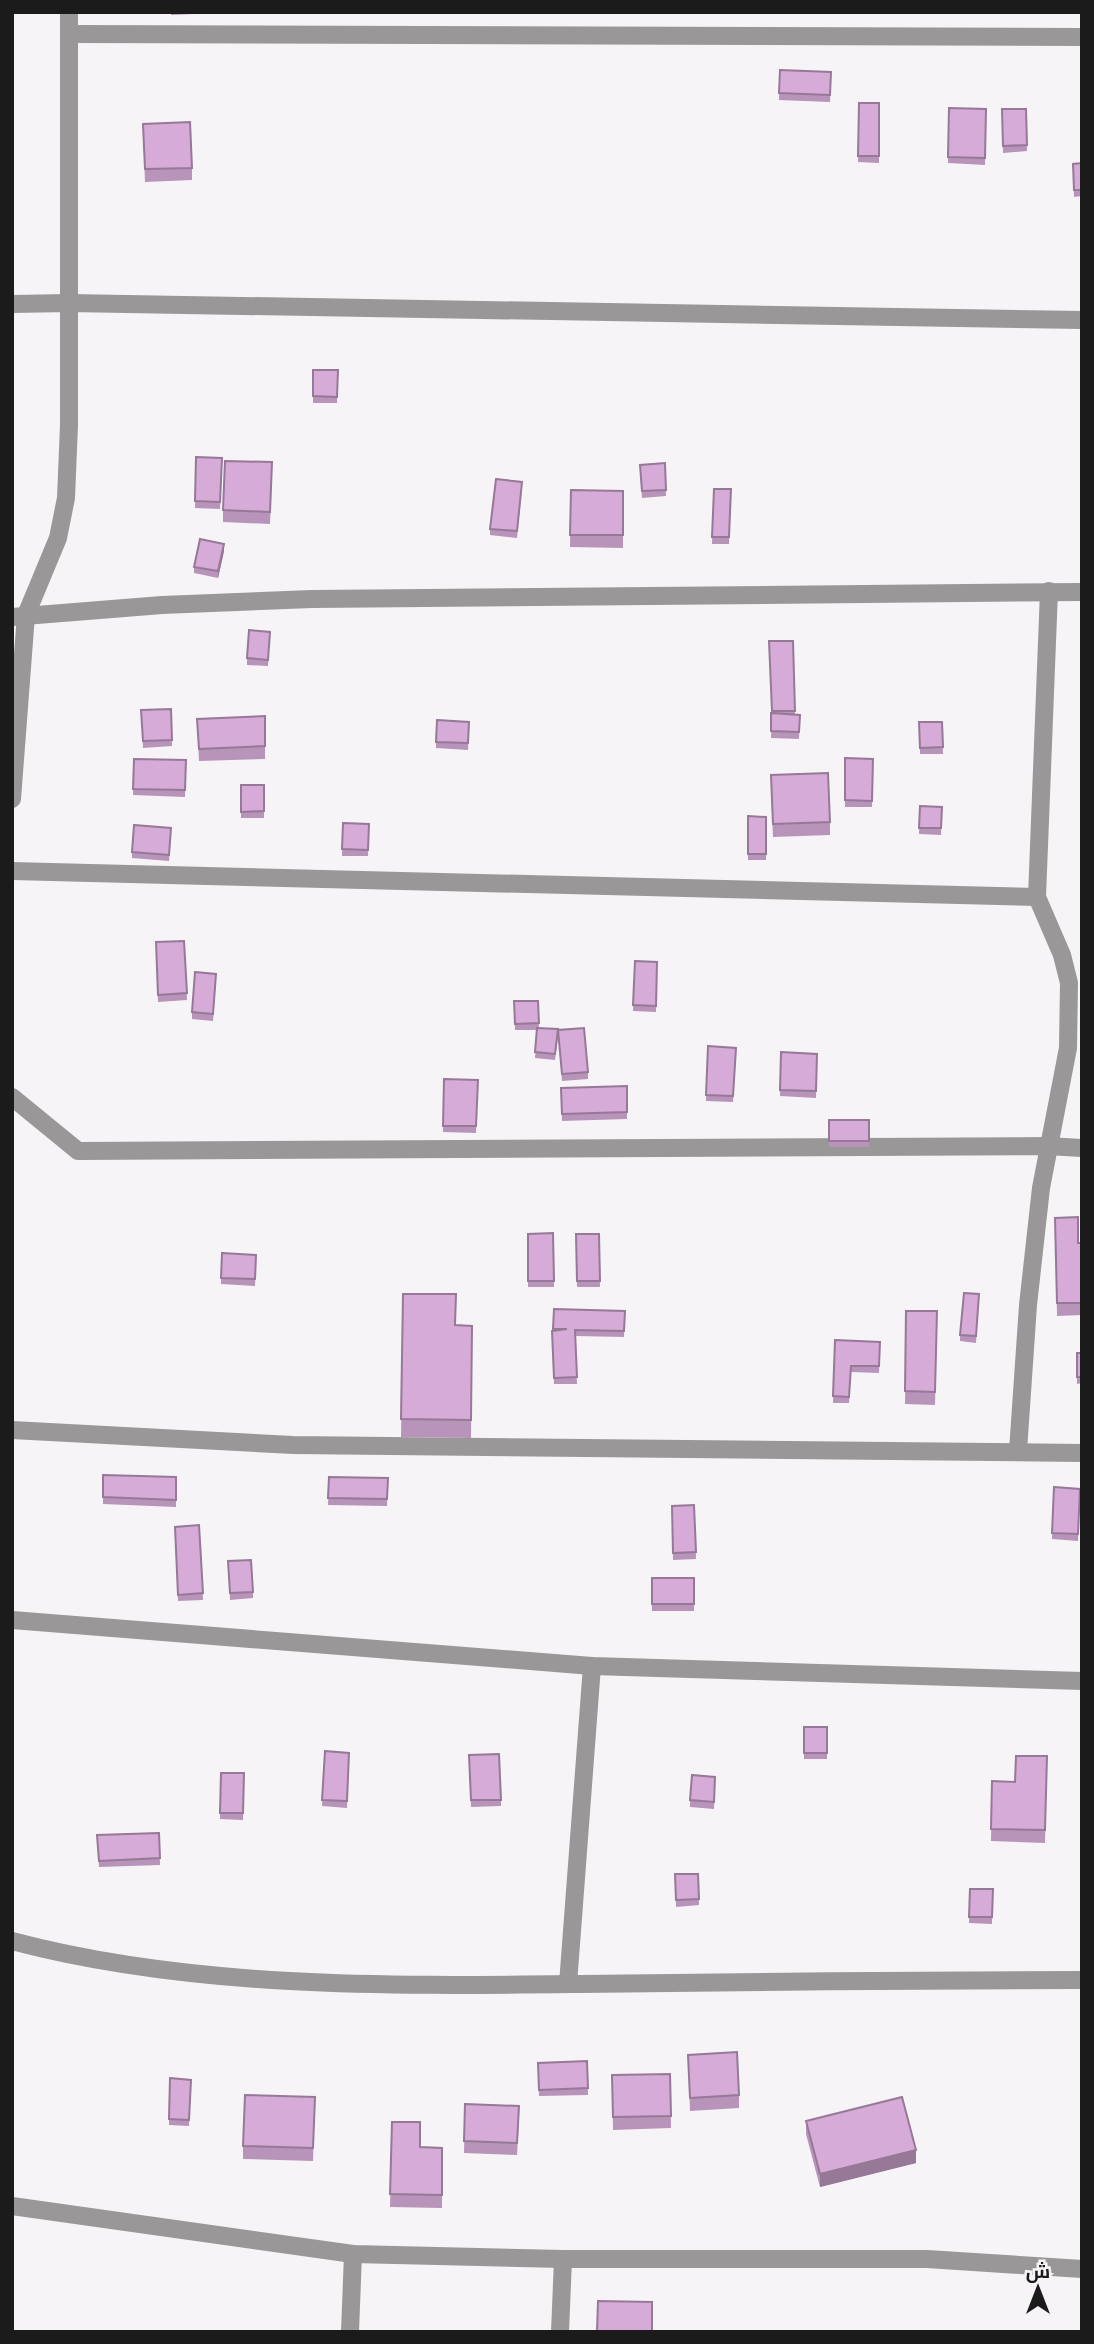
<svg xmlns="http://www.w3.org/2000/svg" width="1094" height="2344" font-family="'Times New Roman',Cairo,serif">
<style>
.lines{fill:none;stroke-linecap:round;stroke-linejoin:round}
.street{stroke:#999797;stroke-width:18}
.wall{fill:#b893ba}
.shaded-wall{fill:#967897}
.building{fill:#d6abd8;stroke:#967897;stroke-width:2}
</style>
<rect width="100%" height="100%" fill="#f7f4f7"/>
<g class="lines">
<g class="street">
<polyline points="69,34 1082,37"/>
<polyline points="12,304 69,303 1082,320"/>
<polyline points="12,617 162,605 312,599 1082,592"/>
<polyline points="12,799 26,615 58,538 66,498 69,425 69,12"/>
<polyline points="12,871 1037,897"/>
<polyline points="12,1097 78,1151 1047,1146 1082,1148"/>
<polyline points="12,1430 293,1445 1082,1453"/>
<polyline points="1018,1451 1028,1305 1041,1188 1068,1048 1069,983 1062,955 1037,897 1049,591"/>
<polyline points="12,1620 592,1666 1082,1681"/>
<path d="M12 1941C193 1989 394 1986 580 1984 747 1982 915 1980 1082 1980"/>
<polyline points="568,1984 592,1666"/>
<polyline points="12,2206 353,2254 563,2259 927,2259 1082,2269"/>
<polyline points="350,2332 353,2254"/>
<polyline points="560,2332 563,2259"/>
</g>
</g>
<g class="wall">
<polygon points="171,12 195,12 195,14 171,15"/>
<polygon points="780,70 831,72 830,102 779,100"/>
<polygon points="859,103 879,103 879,163 858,162"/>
<polygon points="949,108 986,109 985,165 948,163"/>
<polygon points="1002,109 1026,109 1027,151 1003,153"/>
<polygon points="143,124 192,168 192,180 145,182"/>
<polygon points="1082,163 1082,196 1074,197 1073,164"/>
<polygon points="313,370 338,370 337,403 313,403"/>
<polygon points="196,457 222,458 220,509 195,508"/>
<polygon points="665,463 666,496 642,498 640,472"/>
<polygon points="272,475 270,524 223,522 223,510"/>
<polygon points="522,488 517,538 490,535 490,529"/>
<polygon points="714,489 731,489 729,544 712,544"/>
<polygon points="571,490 623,491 623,548 570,547"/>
<polygon points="224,551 218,578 194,573 194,567"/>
<polygon points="270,632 268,666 247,665 247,658"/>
<polygon points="769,641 793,641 795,715 800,715 799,739 771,738 772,713"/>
<polygon points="171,709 172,746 143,748 141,710"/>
<polygon points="265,716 265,759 199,761 197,719"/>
<polygon points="469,722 468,750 436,748 436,742"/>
<polygon points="919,722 942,722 943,754 920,754"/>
<polygon points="845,758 873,759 872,807 845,807"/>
<polygon points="134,759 186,760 185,797 133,795"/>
<rect x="241" y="785" width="23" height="33"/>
<polygon points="771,787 830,822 830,835 773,837"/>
<polygon points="920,806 942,807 941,835 919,834"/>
<polygon points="748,816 766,817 766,860 748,860"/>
<polygon points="343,823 369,824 368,856 342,856"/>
<polygon points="171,835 169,861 132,858 132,852"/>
<polygon points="184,941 187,1000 158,1002 156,942"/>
<polygon points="635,961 657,962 656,1012 633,1011"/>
<polygon points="216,981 213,1021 192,1019 192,1012"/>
<polygon points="514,1001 538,1001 539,1028 558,1036 555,1060 535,1058 537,1030 515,1030"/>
<polygon points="558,1030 588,1072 588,1079 562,1081"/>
<polygon points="708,1046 736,1048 733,1102 706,1101"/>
<polygon points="817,1054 816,1098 780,1096 780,1090"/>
<polygon points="444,1079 478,1080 476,1133 443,1132"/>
<polygon points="627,1086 627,1119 562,1121 561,1088"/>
<rect x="829" y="1120" width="40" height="27"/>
<polygon points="1055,1218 1078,1243 1082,1243 1082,1315 1057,1316"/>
<polygon points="553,1233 554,1287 528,1287 528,1234"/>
<polygon points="576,1234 599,1234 600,1287 577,1287"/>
<polygon points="222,1253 256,1255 255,1286 221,1284"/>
<polygon points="403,1294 456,1325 472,1326 471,1438 401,1437"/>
<polygon points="979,1294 976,1343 960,1341 960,1335"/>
<polygon points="554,1309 625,1311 624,1337 575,1336 577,1384 554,1384 552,1331 553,1331"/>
<polygon points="906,1311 937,1311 935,1405 905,1404"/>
<polygon points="835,1340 880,1342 879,1373 851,1372 849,1403 833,1403"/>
<polygon points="1077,1353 1082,1353 1082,1383 1077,1384"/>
<polygon points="176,1477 176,1507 103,1504 103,1497"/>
<polygon points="329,1477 388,1478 387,1506 328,1505"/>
<polygon points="1054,1487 1080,1489 1078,1541 1052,1539"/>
<polygon points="694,1505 696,1559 673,1560 672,1506"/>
<polygon points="199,1525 203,1600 178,1601 175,1527"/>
<polygon points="228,1561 253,1592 253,1598 230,1600"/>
<rect x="652" y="1578" width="42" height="33"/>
<rect x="804" y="1727" width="23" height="32"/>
<polygon points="325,1751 349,1753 347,1808 322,1806"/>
<polygon points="469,1755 501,1800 501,1806 471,1807"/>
<polygon points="1047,1756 1045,1843 991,1841 992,1781 1015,1782"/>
<polygon points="221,1773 244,1773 243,1820 220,1819"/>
<polygon points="715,1783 714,1809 690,1807 690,1800"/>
<polygon points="159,1833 160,1865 99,1867 97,1835"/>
<polygon points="675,1874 698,1874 699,1905 676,1907"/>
<polygon points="970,1889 993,1889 992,1924 969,1923"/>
<polygon points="688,2055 739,2095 739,2108 690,2111"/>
<polygon points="587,2061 588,2095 539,2096 538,2063"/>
<polygon points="670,2074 671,2128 613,2130 612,2075"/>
<polygon points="191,2080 189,2126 169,2125 169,2119"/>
<polygon points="315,2097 313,2161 243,2159 243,2146"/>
<polygon points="465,2104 519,2119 517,2155 464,2153"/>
<polygon points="806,2121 916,2163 820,2187 806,2134"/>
<polygon points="392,2122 420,2147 442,2148 442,2208 390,2207"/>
</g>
<g class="shaded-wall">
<polygon points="224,544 224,551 218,578 218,571"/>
<polygon points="916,2150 916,2163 820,2187 820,2174"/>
</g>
<g class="building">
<polygon points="780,70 831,72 830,95 779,93"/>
<polygon points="859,103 879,103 879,156 858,156"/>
<polygon points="949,108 986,109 985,158 948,157"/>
<polygon points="1002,109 1026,109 1027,145 1003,146"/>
<polygon points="190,122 192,168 145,169 143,124"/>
<polygon points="1082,163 1082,190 1074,190 1073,164"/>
<polygon points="313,370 338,370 337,397 313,396"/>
<polygon points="196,457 222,458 220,502 195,501"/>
<polygon points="225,461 272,462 270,512 223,510"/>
<polygon points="665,463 666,490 642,491 640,465"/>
<polygon points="496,479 522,482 517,531 490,529"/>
<polygon points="714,489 731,489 729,537 712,537"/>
<polygon points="571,490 623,491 623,535 570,535"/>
<polygon points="200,539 224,544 218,571 194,567"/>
<polygon points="249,630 270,632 268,660 247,658"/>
<polygon points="769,641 793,641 795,711 772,711"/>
<polygon points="171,709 172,740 143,741 141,710"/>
<polygon points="771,713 800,715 799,732 771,731"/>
<polygon points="265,716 265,746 199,749 197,719"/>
<polygon points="437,720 469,722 468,743 436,742"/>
<polygon points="919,722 942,722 943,747 920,748"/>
<polygon points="845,758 873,759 872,801 845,800"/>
<polygon points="134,759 186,760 185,790 133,789"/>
<polygon points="828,773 830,822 773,824 771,775"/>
<polygon points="241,785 264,785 264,811 241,812"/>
<polygon points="920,806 942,807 941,828 919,828"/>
<polygon points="748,816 766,817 766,854 748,854"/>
<polygon points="343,823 369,824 368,850 342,849"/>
<polygon points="134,825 171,828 169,855 132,852"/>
<polygon points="184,941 187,993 158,995 156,942"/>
<polygon points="635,961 657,962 656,1006 633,1005"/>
<polygon points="195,972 216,974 213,1014 192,1012"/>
<polygon points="514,1001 538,1001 539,1023 515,1024"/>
<polygon points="537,1028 558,1029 555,1054 535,1052"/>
<polygon points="584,1028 588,1072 562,1074 558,1030"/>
<polygon points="708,1046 736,1048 733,1096 706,1095"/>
<polygon points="781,1052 817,1054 816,1091 780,1090"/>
<polygon points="444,1079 478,1080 476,1126 443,1126"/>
<polygon points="627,1086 627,1112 562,1114 561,1088"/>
<rect x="829" y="1120" width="40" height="21"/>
<polygon points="1078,1217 1078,1243 1082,1243 1082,1303 1057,1303 1055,1218"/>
<polygon points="553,1233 554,1281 528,1281 528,1234"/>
<polygon points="576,1234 599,1234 600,1281 577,1281"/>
<polygon points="222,1253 256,1255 255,1279 221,1278"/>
<polygon points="964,1293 979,1294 976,1336 960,1335"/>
<polygon points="403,1294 456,1294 455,1325 472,1326 471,1420 401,1419"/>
<polygon points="554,1309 625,1311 624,1331 575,1330 577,1377 554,1378 552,1331 567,1329 553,1329"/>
<polygon points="906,1311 937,1311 935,1392 905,1391"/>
<polygon points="835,1340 880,1342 879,1366 851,1366 849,1397 833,1396"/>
<rect x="1077" y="1353" width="5" height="24"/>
<polygon points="103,1475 176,1477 176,1500 103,1497"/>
<polygon points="329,1477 388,1478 387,1499 328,1498"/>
<polygon points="1054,1487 1080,1489 1078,1534 1052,1533"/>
<polygon points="694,1505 696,1552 673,1553 672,1506"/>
<polygon points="199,1525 203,1593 178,1595 175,1527"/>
<polygon points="251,1560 253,1592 230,1593 228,1561"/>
<rect x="652" y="1578" width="42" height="26"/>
<rect x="804" y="1727" width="23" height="26"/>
<polygon points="325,1751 349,1753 347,1801 322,1800"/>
<polygon points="499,1754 501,1800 471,1800 469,1755"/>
<polygon points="1016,1756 1047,1756 1045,1830 991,1829 992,1781 1015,1782"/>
<polygon points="221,1773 244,1773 243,1813 220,1813"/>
<polygon points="692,1775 715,1777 714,1802 690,1800"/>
<polygon points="159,1833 160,1858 99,1861 97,1835"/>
<polygon points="675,1874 698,1874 699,1899 676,1900"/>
<polygon points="970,1889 993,1889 992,1917 969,1917"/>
<polygon points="737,2052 739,2095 690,2098 688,2055"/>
<polygon points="587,2061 588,2088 539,2090 538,2063"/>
<polygon points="670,2074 671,2116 613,2117 612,2075"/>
<polygon points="170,2078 191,2080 189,2120 169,2119"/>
<polygon points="245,2095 315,2097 313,2148 243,2146"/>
<polygon points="902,2097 916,2150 820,2174 806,2121"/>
<polygon points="465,2104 519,2106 517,2143 464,2141"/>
<polygon points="392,2122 420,2122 420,2147 442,2148 442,2195 390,2194"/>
<polygon points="598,2301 652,2302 652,2332 597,2332"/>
</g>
<rect width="1094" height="2344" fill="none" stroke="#1c1b1c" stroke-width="28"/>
<g transform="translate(1038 2288)" stroke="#f7f4f7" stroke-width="5" paint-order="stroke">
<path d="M0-5L12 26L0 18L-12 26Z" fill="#1c1b1c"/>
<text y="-10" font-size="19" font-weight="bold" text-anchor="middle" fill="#1c1b1c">ش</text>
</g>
</svg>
